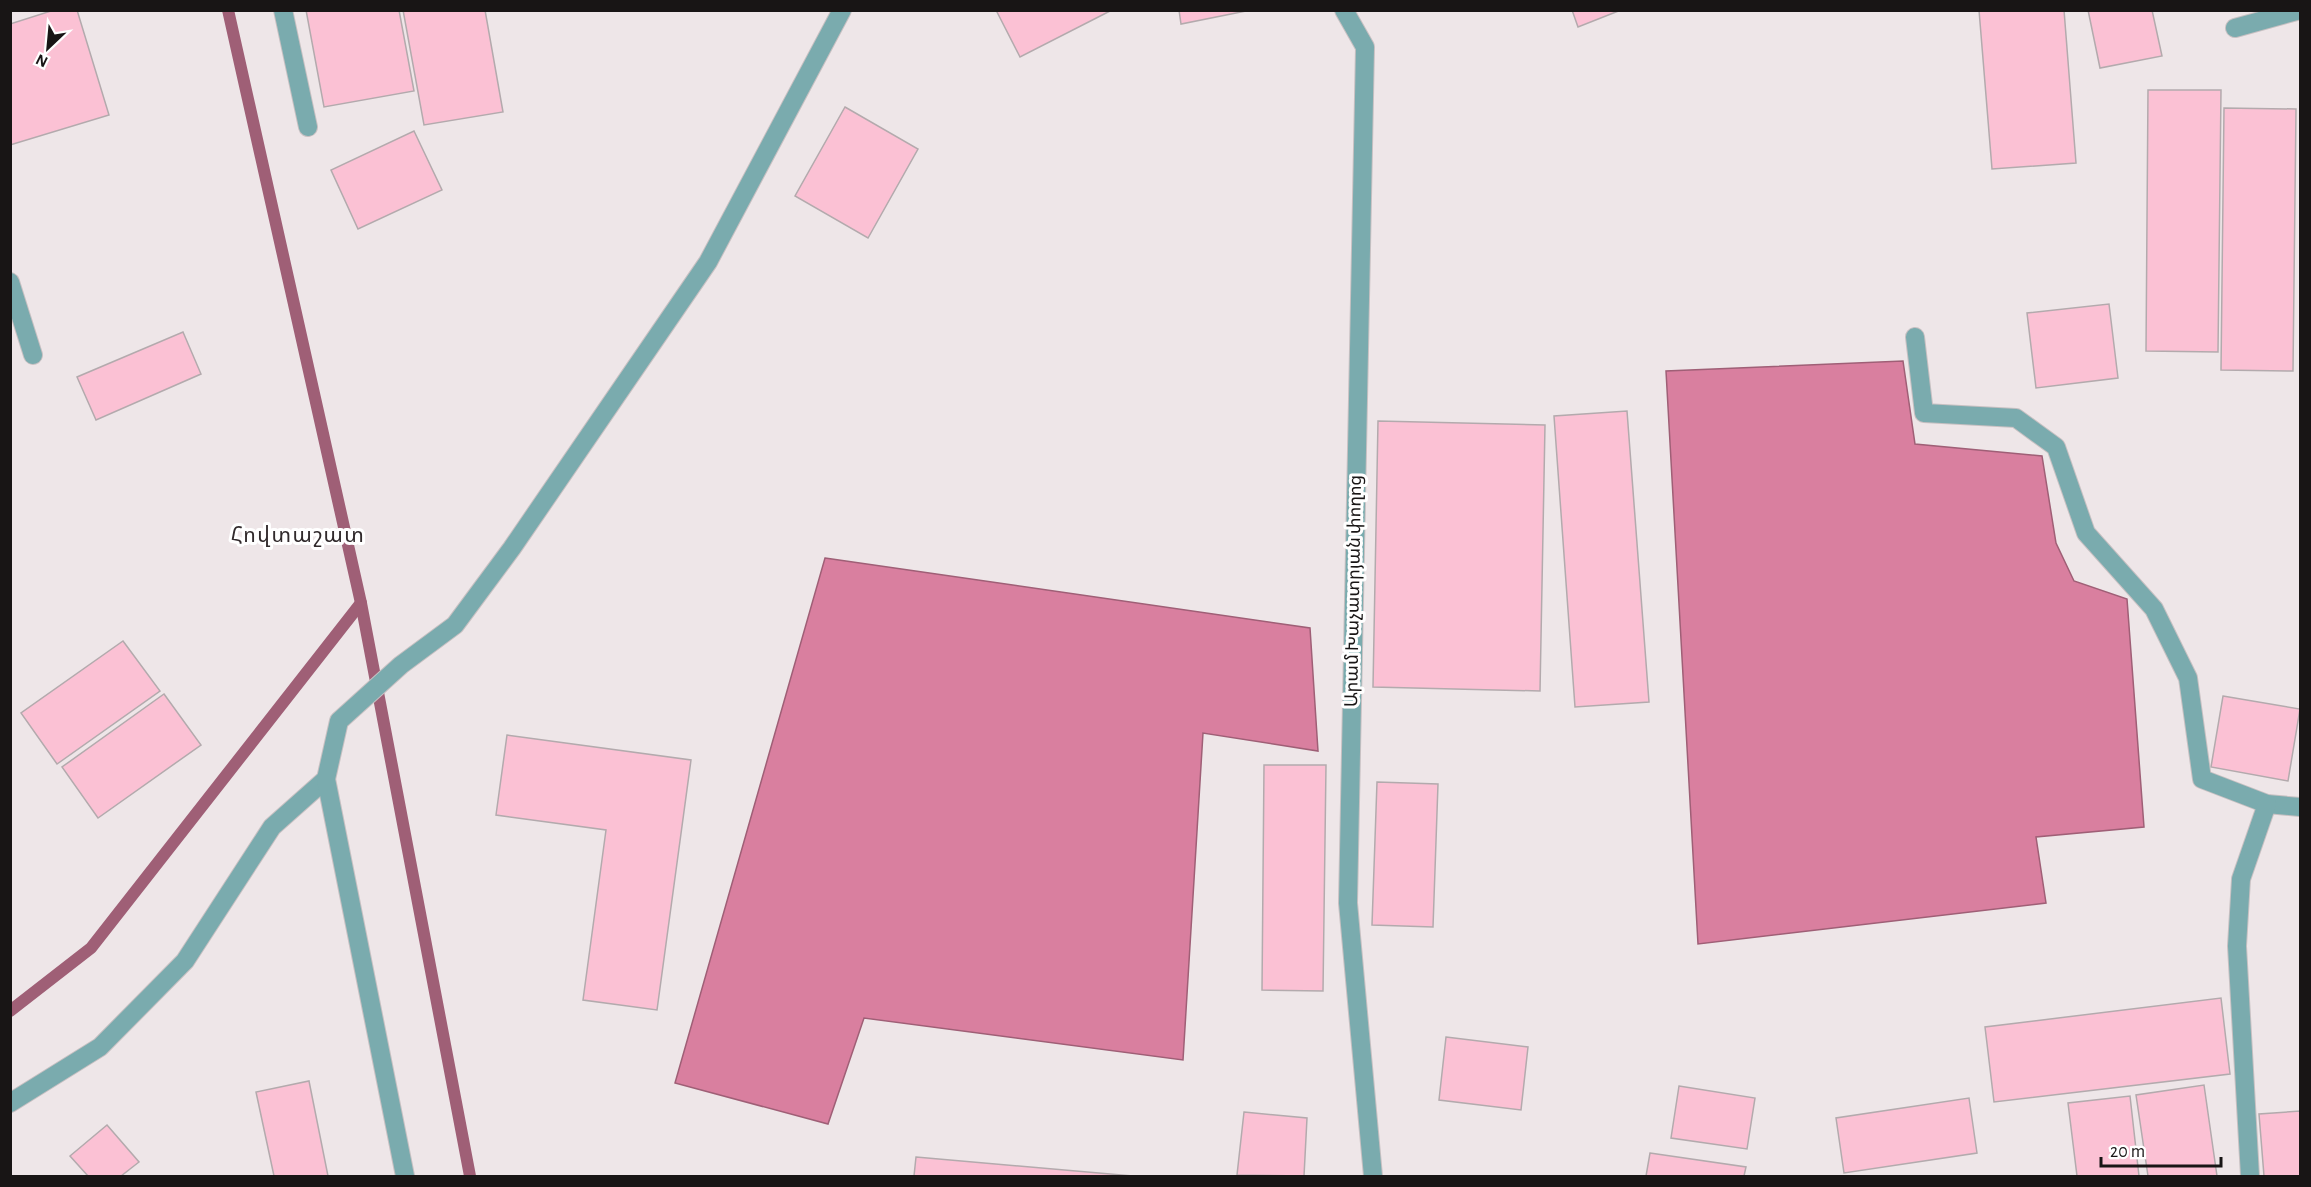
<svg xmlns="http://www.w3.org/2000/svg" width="2311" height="1187" font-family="'Alegreya Sans','Noto Sans Armenian',sans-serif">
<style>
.water{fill:#d97f9f;stroke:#9f5f76;stroke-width:1.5}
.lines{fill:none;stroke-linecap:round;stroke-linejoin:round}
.stream{stroke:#9f5f76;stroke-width:12}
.building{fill:#fbc1d4;stroke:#b3aaad;stroke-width:1.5}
.minor-casing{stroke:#c7c0c2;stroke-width:20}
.minor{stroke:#7aabae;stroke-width:18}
.labels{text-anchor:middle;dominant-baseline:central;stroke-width:6;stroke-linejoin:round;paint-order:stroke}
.street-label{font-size:18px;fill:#181515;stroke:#fff}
.quarter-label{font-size:21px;letter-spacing:1.5px;fill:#312a2c;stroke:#fff}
</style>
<rect width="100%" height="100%" fill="#eee6e8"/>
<g class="water">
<polygon points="1903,361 1915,444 2042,456 2056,543 2074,581 2127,599 2144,827 2036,837 2046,903 1698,944 1666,371"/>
<polygon points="825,558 1310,628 1318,751 1203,733 1183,1060 864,1018 828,1124 675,1083"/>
</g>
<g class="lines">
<g class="stream">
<polyline points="228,10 361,603 470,1176"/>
<polyline points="10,1011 91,948 361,603"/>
</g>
</g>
<g class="building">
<polygon points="54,10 77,10 109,115 10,145 10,24"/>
<polygon points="306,10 399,10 414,91 324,107"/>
<polygon points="403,10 485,10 503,112 424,125"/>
<polygon points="996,10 1112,10 1020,57"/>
<polygon points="1179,10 1251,10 1181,24"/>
<polygon points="1572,10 1621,10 1578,27"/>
<polygon points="1979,10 2064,10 2076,163 1992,169"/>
<polygon points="2088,10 2152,10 2162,56 2100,68"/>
<polygon points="2148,90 2221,90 2218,352 2146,351"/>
<polygon points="845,107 918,149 868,238 795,196"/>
<polygon points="2224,108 2296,109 2293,371 2221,370"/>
<polygon points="414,131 442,190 358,229 331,170"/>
<polygon points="2109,304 2118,378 2036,388 2027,313"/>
<polygon points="183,332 201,374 96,420 77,377"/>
<polygon points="1627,411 1649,702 1575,707 1554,416"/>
<polygon points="1378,421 1545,425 1540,691 1373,687"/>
<polygon points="123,641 160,691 57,764 21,713"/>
<polygon points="164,694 201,745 98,818 62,767"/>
<polygon points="2223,696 2300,709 2288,781 2211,767"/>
<polygon points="507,735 691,760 657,1010 583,1000 606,830 496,815"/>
<polygon points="1264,765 1326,765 1323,991 1262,990"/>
<polygon points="1377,782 1438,784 1433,927 1372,925"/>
<polygon points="2221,998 2230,1074 1994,1102 1985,1027"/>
<polygon points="1446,1037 1528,1047 1521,1110 1439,1100"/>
<polygon points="309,1081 328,1176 274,1176 256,1092"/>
<polygon points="2204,1085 2217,1176 2148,1176 2136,1095"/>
<polygon points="1679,1086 1755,1098 1747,1149 1671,1138"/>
<polygon points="2130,1096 2139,1176 2077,1176 2068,1103"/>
<polygon points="1969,1098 1977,1153 1844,1173 1836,1118"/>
<polygon points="2300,1111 2300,1176 2264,1176 2259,1114"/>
<polygon points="1244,1112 1307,1118 1304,1176 1237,1175"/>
<polygon points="107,1125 139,1162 121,1176 88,1176 70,1156"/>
<polygon points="1650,1153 1746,1167 1744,1176 1646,1176"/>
<polygon points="916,1157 1133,1176 914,1176"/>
</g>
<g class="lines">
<defs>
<g id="minor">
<polyline points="283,10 308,127"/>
<polyline points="1344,10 1365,47 1348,903 1373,1176"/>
<polyline points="2235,28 2300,10"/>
<polyline points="10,282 33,355"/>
<polyline points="1915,337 1924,413 2016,418 2056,447 2086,533 2154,609 2188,678 2202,779 2267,804 2300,807"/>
<polyline points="10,1103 100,1047 185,961 272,827 326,779"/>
<polyline points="405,1176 326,779 339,721 401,665 455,625 512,548 708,262 842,10"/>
<polyline points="2250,1176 2237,946 2241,879 2267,804"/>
</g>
</defs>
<use href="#minor" class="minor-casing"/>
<use href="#minor" class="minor"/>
</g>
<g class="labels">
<g class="street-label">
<text transform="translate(1354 591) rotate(-89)">Արամ Խաչատրյան փողոց</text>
</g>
<g class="quarter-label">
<text x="298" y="535">Հովտաշատ</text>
</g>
</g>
<rect width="2311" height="1187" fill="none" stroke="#181515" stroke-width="24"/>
<g transform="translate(48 48) rotate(206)" stroke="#ffffff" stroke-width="4.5" paint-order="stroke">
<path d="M0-4.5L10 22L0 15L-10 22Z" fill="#181515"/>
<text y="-9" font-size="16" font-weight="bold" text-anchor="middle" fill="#181515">N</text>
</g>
<path d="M2101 1157v9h120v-9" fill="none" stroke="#181515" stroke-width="3"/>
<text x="2110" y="1157" font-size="18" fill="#181515" stroke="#ffffff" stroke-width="4.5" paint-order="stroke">20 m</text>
</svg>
